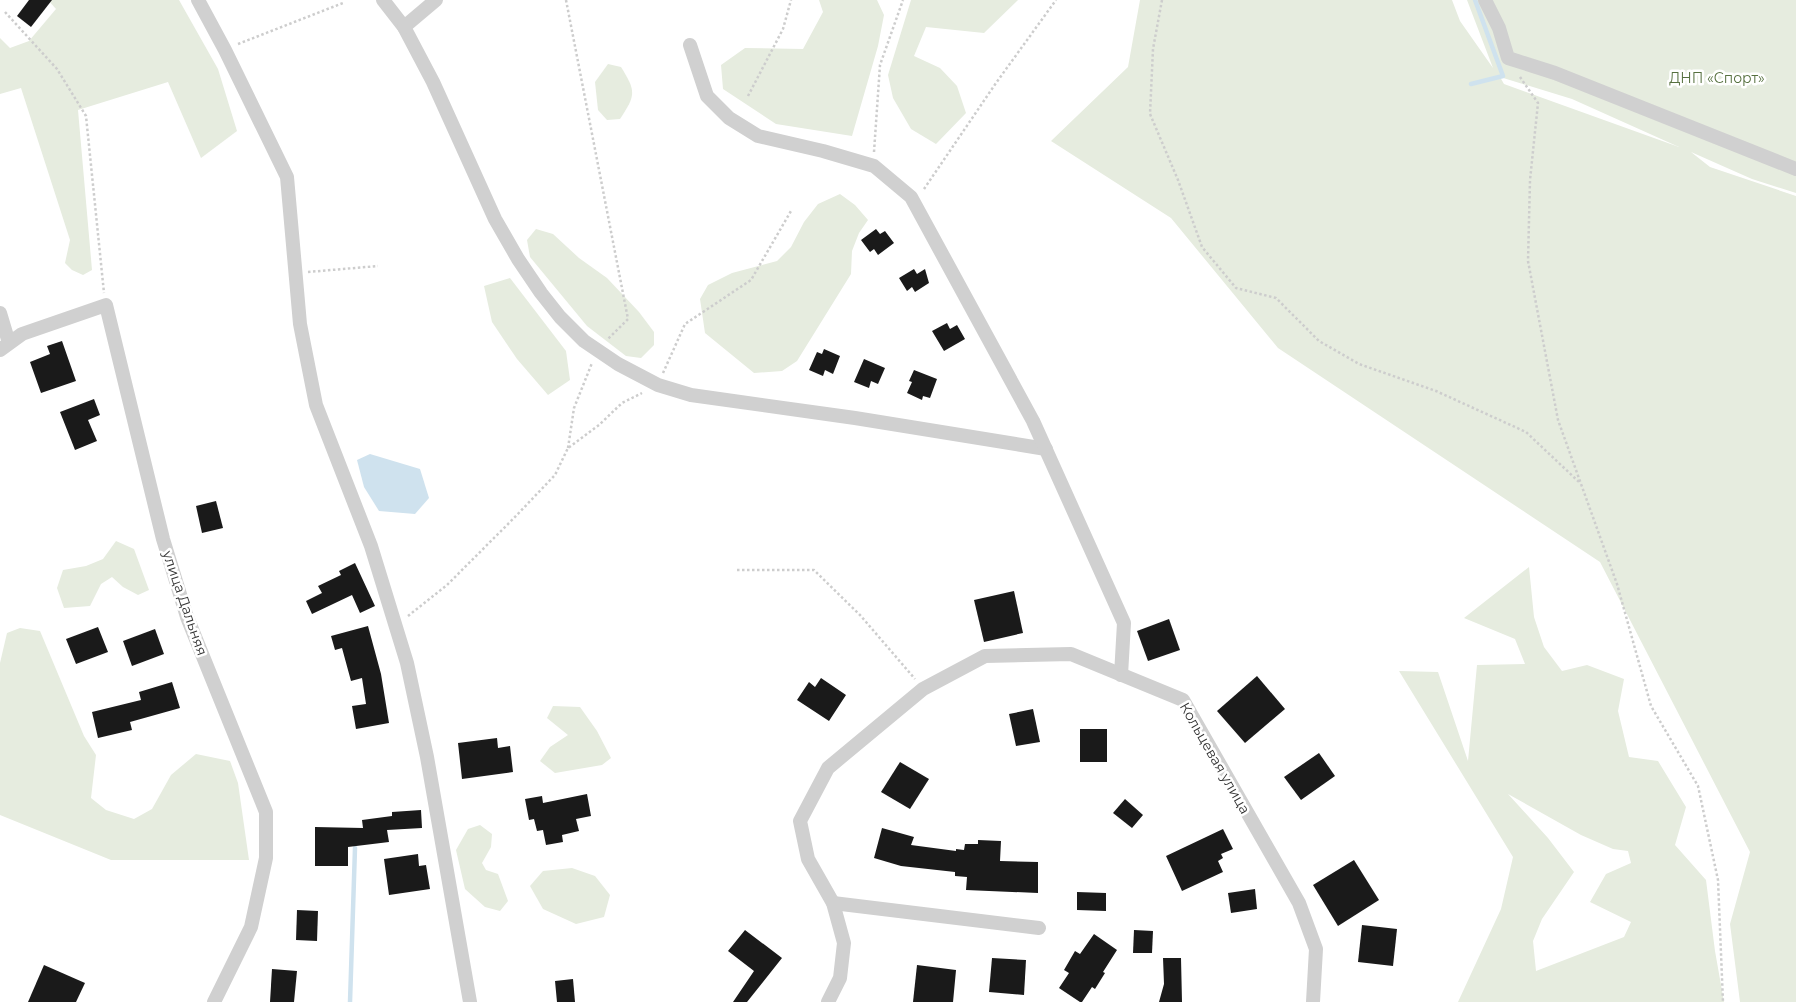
<svg xmlns="http://www.w3.org/2000/svg" width="1796" height="1002" font-family="Montserrat,sans-serif">
<style>
.green{fill:#e6ecdf;fill-rule:evenodd}
.water{fill:#cfe2ee}
.lines{fill:none;stroke-linecap:round;stroke-linejoin:round}
.stream{stroke:#cfe2ee;stroke-width:4.5}
.building{fill:#1a1a1a}
.path{stroke:#cdcdcd;stroke-width:2.5;stroke-dasharray:2.5 2.5;stroke-linecap:butt}
.minor{stroke:#d0d0d0;stroke-width:14}
.labels{text-anchor:middle;dominant-baseline:central;stroke-width:5;stroke-linejoin:round;paint-order:stroke}
.park-label{font-size:14px;fill:#56703f;stroke:#fff}
.street-label{font-size:14px;fill:#333;stroke:#fff}
</style>
<rect width="100%" height="100%" fill="#fff"/>
<g class="green">
<polygon points="48,0 179,0 218,69 237,131 201,158 168,82 78,110 92,270 83,275 72,270 65,263 70,240 21,88 0,94 0,38 10,48 29,41 56,9"/>
<polygon points="819,0 877,0 884,15 878,46 852,136 776,124 723,89 721,65 745,48 803,49 823,12"/>
<polygon points="911,0 1018,0 984,33 926,27 914,56 940,68 957,86 966,113 936,144 911,129 893,98 888,75"/>
<path d="M1140 0H1452L1460 21 1493 68 1467 0H1796V193L1752 179 1691 152 1710 167 1796 196V1002H1740L1730 924 1750 852 1600 562 1278 348 1171 218 1051 141 1128 67ZM1500 77 1572 99 1679 147 1504 84Z"/>
<path d="M608 64 621 67C636 91 636 95 620 119L607 120 598 110 595 82Z"/>
<polygon points="840,194 855,205 868,220 859,233 852,251 851,274 797,361 782,371 754,373 705,333 700,299 708,285 732,273 777,261 791,247 804,222 818,204"/>
<polygon points="536,229 553,234 579,258 607,278 639,312 654,332 654,345 641,358 626,356 587,326 530,257 527,240"/>
<polygon points="510,278 566,351 570,380 548,395 517,359 492,322 484,286"/>
<polygon points="116,541 134,549 149,590 138,595 123,587 112,577 101,584 90,606 64,608 57,588 63,570 86,566 103,559"/>
<path d="M1529 567 1534 617 1544 647 1562 671 1587 665 1624 679 1618 711 1629 757 1658 761 1686 807 1675 845 1706 880 1715 951 1724 1002H1458L1501 909 1513 857 1399 671 1438 672 1468 761 1477 665 1525 664 1515 639 1464 618ZM1508 794 1581 835 1613 849 1628 851 1631 863 1606 874 1590 902 1631 922 1624 937 1536 971 1533 941 1542 919 1574 872 1548 838Z"/>
<polygon points="20,628 40,631 84,736 96,755 91,798 106,810 134,819 152,809 171,775 196,754 230,761 238,783 249,860 111,860 0,815 0,663 7,633"/>
<polygon points="553,706 580,707 597,731 611,758 602,765 555,773 540,761 550,747 568,735 547,718"/>
<polygon points="480,825 492,834 491,847 482,863 486,870 498,874 508,901 500,911 485,907 465,889 456,850 468,829"/>
<polygon points="572,868 595,876 610,895 604,917 576,924 543,909 530,886 543,871"/>
</g>
<polygon class="water" points="370,454 420,469 429,498 415,514 379,511 364,487 357,460"/>
<g class="lines">
<g class="stream">
<polyline points="1471,84 1503,76 1475,0"/>
<polyline points="350,1002 355,848"/>
</g>
</g>
<g class="building">
<polygon points="29,0 52,0 31,27 17,16"/>
<polygon points="876,229 880,234 885,231 894,243 878,255 874,249 870,252 861,240"/>
<polygon points="914,269 917,274 925,269 929,283 915,292 912,287 907,291 899,278"/>
<polygon points="947,323 950,329 957,325 965,339 944,351 932,331"/>
<polygon points="62,341 76,381 41,393 30,362 50,354 47,346"/>
<polygon points="824,349 840,356 833,374 825,370 823,376 809,370 817,352 822,354"/>
<polygon points="864,359 885,368 878,384 871,381 869,388 854,382"/>
<polygon points="914,370 937,379 930,398 923,396 922,400 907,393 912,382 909,381"/>
<polygon points="94,399 100,415 88,420 97,441 75,450 60,412"/>
<polygon points="216,501 223,528 202,533 196,506"/>
<polygon points="355,563 375,606 360,613 352,595 312,614 306,601 322,593 318,586 341,575 339,571"/>
<polygon points="1014,591 1023,633 984,642 974,600"/>
<polygon points="1169,619 1180,650 1148,661 1137,631"/>
<polygon points="368,626 381,674 389,723 356,729 352,706 366,704 362,678 351,681 342,648 335,650 331,636"/>
<polygon points="98,627 108,652 76,664 66,639"/>
<polygon points="155,629 164,654 132,666 123,641"/>
<polygon points="1257,676 1285,709 1245,743 1217,711"/>
<polygon points="821,678 846,695 829,721 797,700 809,682 815,687"/>
<polygon points="172,682 180,708 130,722 132,730 98,738 92,712 141,700 139,692"/>
<polygon points="1033,709 1040,742 1016,746 1009,714"/>
<rect x="1080" y="729" width="27" height="33"/>
<polygon points="497,738 498,748 510,746 513,772 462,779 458,743"/>
<polygon points="1319,753 1335,776 1301,800 1284,777"/>
<polygon points="900,762 929,779 910,809 881,792"/>
<polygon points="587,794 591,816 576,819 579,831 562,835 563,842 546,845 543,830 537,831 534,819 529,820 525,799 542,796 543,803"/>
<polygon points="1125,799 1143,815 1132,828 1113,813"/>
<polygon points="421,810 422,828 387,830 389,842 348,847 348,866 315,866 315,827 363,828 362,820 392,816 392,812"/>
<polygon points="882,828 914,837 911,845 956,851 956,849 964,850 965,844 978,844 978,840 1001,841 1000,861 1038,862 1038,893 966,890 967,877 955,876 955,872 901,866 874,858"/>
<polygon points="1223,829 1233,849 1221,854 1223,858 1218,861 1223,872 1182,891 1166,856"/>
<polygon points="418,854 419,866 426,865 430,889 389,895 384,859"/>
<polygon points="1354,860 1379,900 1338,926 1313,885"/>
<polygon points="1255,889 1257,909 1231,913 1228,893"/>
<polygon points="1077,892 1106,893 1106,911 1077,910"/>
<polygon points="297,910 318,911 317,941 296,940"/>
<polygon points="1362,925 1397,929 1393,966 1358,962"/>
<polygon points="745,930 782,958 747,1002 733,1002 754,971 728,951"/>
<polygon points="1134,930 1153,931 1152,953 1133,953"/>
<polygon points="1094,934 1117,950 1103,972 1105,973 1095,989 1092,987 1082,1002 1080,1002 1059,988 1069,973 1064,970 1075,951 1080,954"/>
<polygon points="992,958 1026,960 1024,995 989,992"/>
<polygon points="1163,958 1181,958 1182,1002 1159,1002 1164,984"/>
<polygon points="44,965 85,983 76,1002 28,1002"/>
<polygon points="917,965 956,970 953,1002 913,1002"/>
<polygon points="272,969 297,971 294,1002 270,1002"/>
<polygon points="573,979 575,1002 557,1002 555,981"/>
</g>
<g class="lines">
<g class="path">
<polyline points="566,0 628,319 607,340"/>
<polyline points="1162,0 1153,49 1150,114 1178,180 1202,247 1236,288 1276,298 1319,341 1359,364 1436,391 1526,432 1579,482"/>
<polyline points="5,12 57,69 86,116 104,293"/>
<polyline points="238,44 343,3"/>
<polyline points="1520,77 1538,103 1530,180 1528,261 1558,420 1617,584 1651,706 1698,786 1718,880 1723,1002"/>
<polyline points="748,96 783,29 791,0"/>
<polyline points="874,152 880,65 903,0"/>
<polyline points="924,189 996,83 1056,0"/>
<polyline points="308,272 378,266"/>
<polyline points="663,373 685,324 751,280 791,211"/>
<polyline points="568,448 574,408 592,363"/>
<polyline points="737,570 814,570 860,615 915,679"/>
<polyline points="408,616 447,585 514,518 555,475 568,448 599,425 622,403 642,393"/>
</g>
<g class="minor">
<polyline points="198,0 225,50 287,177 300,324 316,405 371,546 407,663 427,757 470,1002"/>
<polyline points="383,0 404,27 433,82 495,219 518,259 541,293 560,317 584,341 618,364 658,385 691,395 855,418 1046,449"/>
<polyline points="1485,0 1499,28 1508,58 1555,73 1796,169"/>
<polyline points="404,27 436,0"/>
<polyline points="690,45 707,96 729,118 758,136 823,151 874,166 911,197 1033,421 1124,623 1121,675"/>
<polyline points="0,313 9,343"/>
<polyline points="0,350 22,334 106,305 163,539 187,617 266,812 266,858 251,927 214,1002"/>
<polyline points="833,903 1039,928"/>
<polyline points="828,1002 840,978 844,943 833,903 808,859 800,821 828,768 923,689 985,656 1071,654 1183,700 1299,903 1316,949 1313,1002"/>
</g>
</g>
<g class="labels">
<g class="park-label">
<text x="1717" y="78">ДНП «Спорт»</text>
</g>
<g class="street-label">
<text transform="translate(185 603) rotate(71)">улица Дальняя</text>
<text transform="translate(1215 758) rotate(60)">Кольцевая улица</text>
</g>
</g>
</svg>
